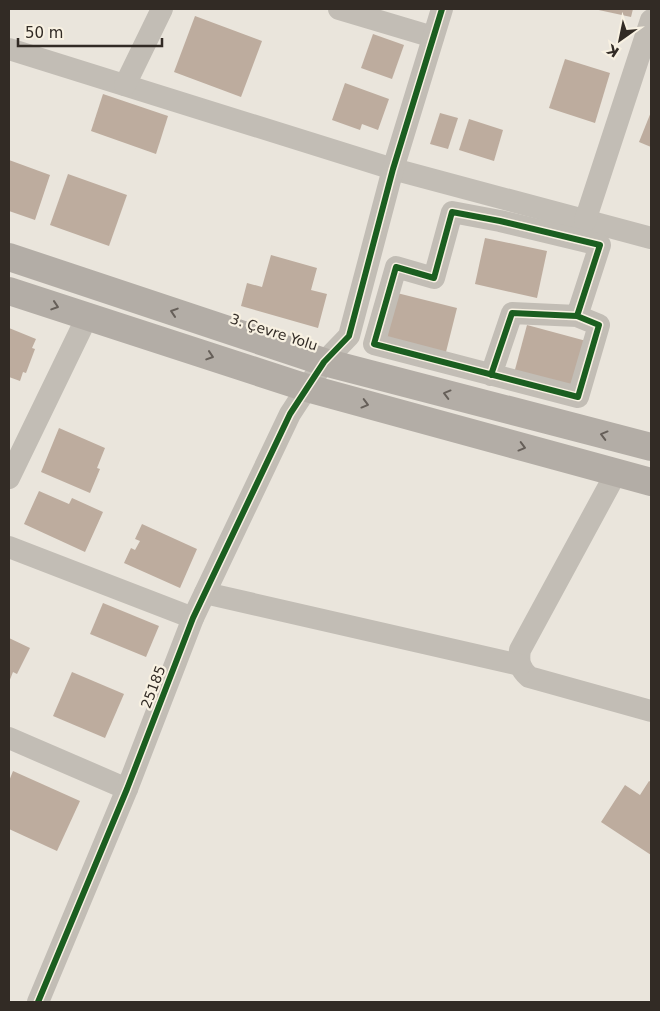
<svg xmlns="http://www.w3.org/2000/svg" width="660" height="1011" font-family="'DejaVu Sans',sans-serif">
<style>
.building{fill:#bdac9e}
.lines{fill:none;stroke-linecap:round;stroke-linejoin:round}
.minor{stroke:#c2bdb5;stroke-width:22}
.secondary{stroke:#b3ada6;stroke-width:28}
.cycleway-casing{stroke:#f8f1e2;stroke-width:9}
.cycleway{stroke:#1b5e20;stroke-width:6}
.oneway{stroke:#665f59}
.labels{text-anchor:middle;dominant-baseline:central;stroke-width:4.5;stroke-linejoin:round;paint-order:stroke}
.street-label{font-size:14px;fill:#322b25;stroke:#f8f1e2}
</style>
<rect width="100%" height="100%" fill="#eae5dc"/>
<g class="building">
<polygon points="594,9 633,9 631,17"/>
<polygon points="195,16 262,41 241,97 174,72"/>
<polygon points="373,34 404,45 392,79 361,68"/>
<polygon points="565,59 610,73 595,123 549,108"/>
<polygon points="345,83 389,99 378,130 362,124 360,130 332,120"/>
<polygon points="103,94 168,116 156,154 91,131"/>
<polygon points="651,112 651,147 639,142"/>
<polygon points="440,113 458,118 448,149 430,144"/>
<polygon points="469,119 503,130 494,161 459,150"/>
<polygon points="9,160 50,175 35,220 9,211"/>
<polygon points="68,174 127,195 109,246 50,225"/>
<polygon points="485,238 547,251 537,298 475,284"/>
<polygon points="271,255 317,268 311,290 327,294 318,328 241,306 247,283 262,287"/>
<polygon points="397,293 457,308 445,356 386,341"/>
<polygon points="527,325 590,342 576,394 513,377"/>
<polygon points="9,328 36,339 32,348 35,349 26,373 23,372 20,381 9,377"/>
<polygon points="59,428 105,448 97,468 100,469 90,493 41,472"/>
<polygon points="39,491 69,504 72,498 103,512 85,552 24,524"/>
<polygon points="142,524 197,549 180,588 124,563 131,548 135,550 140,541 135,539"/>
<polygon points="103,603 159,626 146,657 90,634"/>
<polygon points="9,638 30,648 17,674 13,672 9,682"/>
<polygon points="72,672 124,694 105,738 53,716"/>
<polygon points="13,771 80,801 57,851 9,829 9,781"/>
<polygon points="649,781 651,782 651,855 601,822 625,785 640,795"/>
</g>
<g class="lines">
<g class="minor">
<polyline points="339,9 433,37"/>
<polyline points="9,49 393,169 651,238"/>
<polyline points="125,85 162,9"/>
<polyline points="585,221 651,20"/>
<polyline points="491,375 512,313 577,316 599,325 578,397 374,344 396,267 434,278 452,212 500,221 600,245 577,316"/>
<path d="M616 473 520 650C518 662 520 669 529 677L651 711"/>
<polyline points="9,478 87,317"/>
<polyline points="9,547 193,618"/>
<polyline points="205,593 520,665"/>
<polyline points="9,738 127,789"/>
<polyline points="38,1002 127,789 193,618 290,414 324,362 349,336 393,169 442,9"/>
</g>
<g class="secondary">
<polyline points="9,257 324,362 651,447"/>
<polyline points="9,291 307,388 651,482"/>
</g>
<defs>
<g id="cycleway">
<polyline points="491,375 512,313 577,316 599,325 578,397 374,344 396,267 434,278 452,212 500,221 600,245 577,316"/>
<polyline points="38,1002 127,789 193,618 290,414 324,362 349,336 393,169 442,9"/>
</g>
</defs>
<use href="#cycleway" class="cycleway-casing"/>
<use href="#cycleway" class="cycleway"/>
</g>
<defs><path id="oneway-chevron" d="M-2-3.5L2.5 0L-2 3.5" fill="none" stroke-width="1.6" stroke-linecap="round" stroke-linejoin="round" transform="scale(1.25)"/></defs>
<g class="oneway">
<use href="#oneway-chevron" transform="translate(55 306) rotate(18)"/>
<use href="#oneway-chevron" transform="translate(174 312) rotate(-162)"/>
<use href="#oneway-chevron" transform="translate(210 356) rotate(18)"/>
<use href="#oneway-chevron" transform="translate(447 394) rotate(-165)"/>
<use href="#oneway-chevron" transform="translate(365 404) rotate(15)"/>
<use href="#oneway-chevron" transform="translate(604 435) rotate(-165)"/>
<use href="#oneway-chevron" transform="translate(522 447) rotate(15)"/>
</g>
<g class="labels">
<g class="street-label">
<text transform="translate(274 332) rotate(18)">3. Çevre Yolu</text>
<text transform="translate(153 687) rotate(-69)">25185</text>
</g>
</g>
<rect width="660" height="1011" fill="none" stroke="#322b25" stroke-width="20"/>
<g transform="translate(620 40) rotate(213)" stroke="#f8f1e2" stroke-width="4" paint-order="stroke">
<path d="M0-4L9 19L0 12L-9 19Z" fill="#322b25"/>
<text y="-8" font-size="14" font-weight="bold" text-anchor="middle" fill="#322b25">K</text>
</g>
<path d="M18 38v8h144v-8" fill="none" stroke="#322b25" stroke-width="2.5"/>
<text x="25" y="38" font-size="15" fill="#322b25" stroke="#f8f1e2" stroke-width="4" paint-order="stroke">50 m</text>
</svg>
